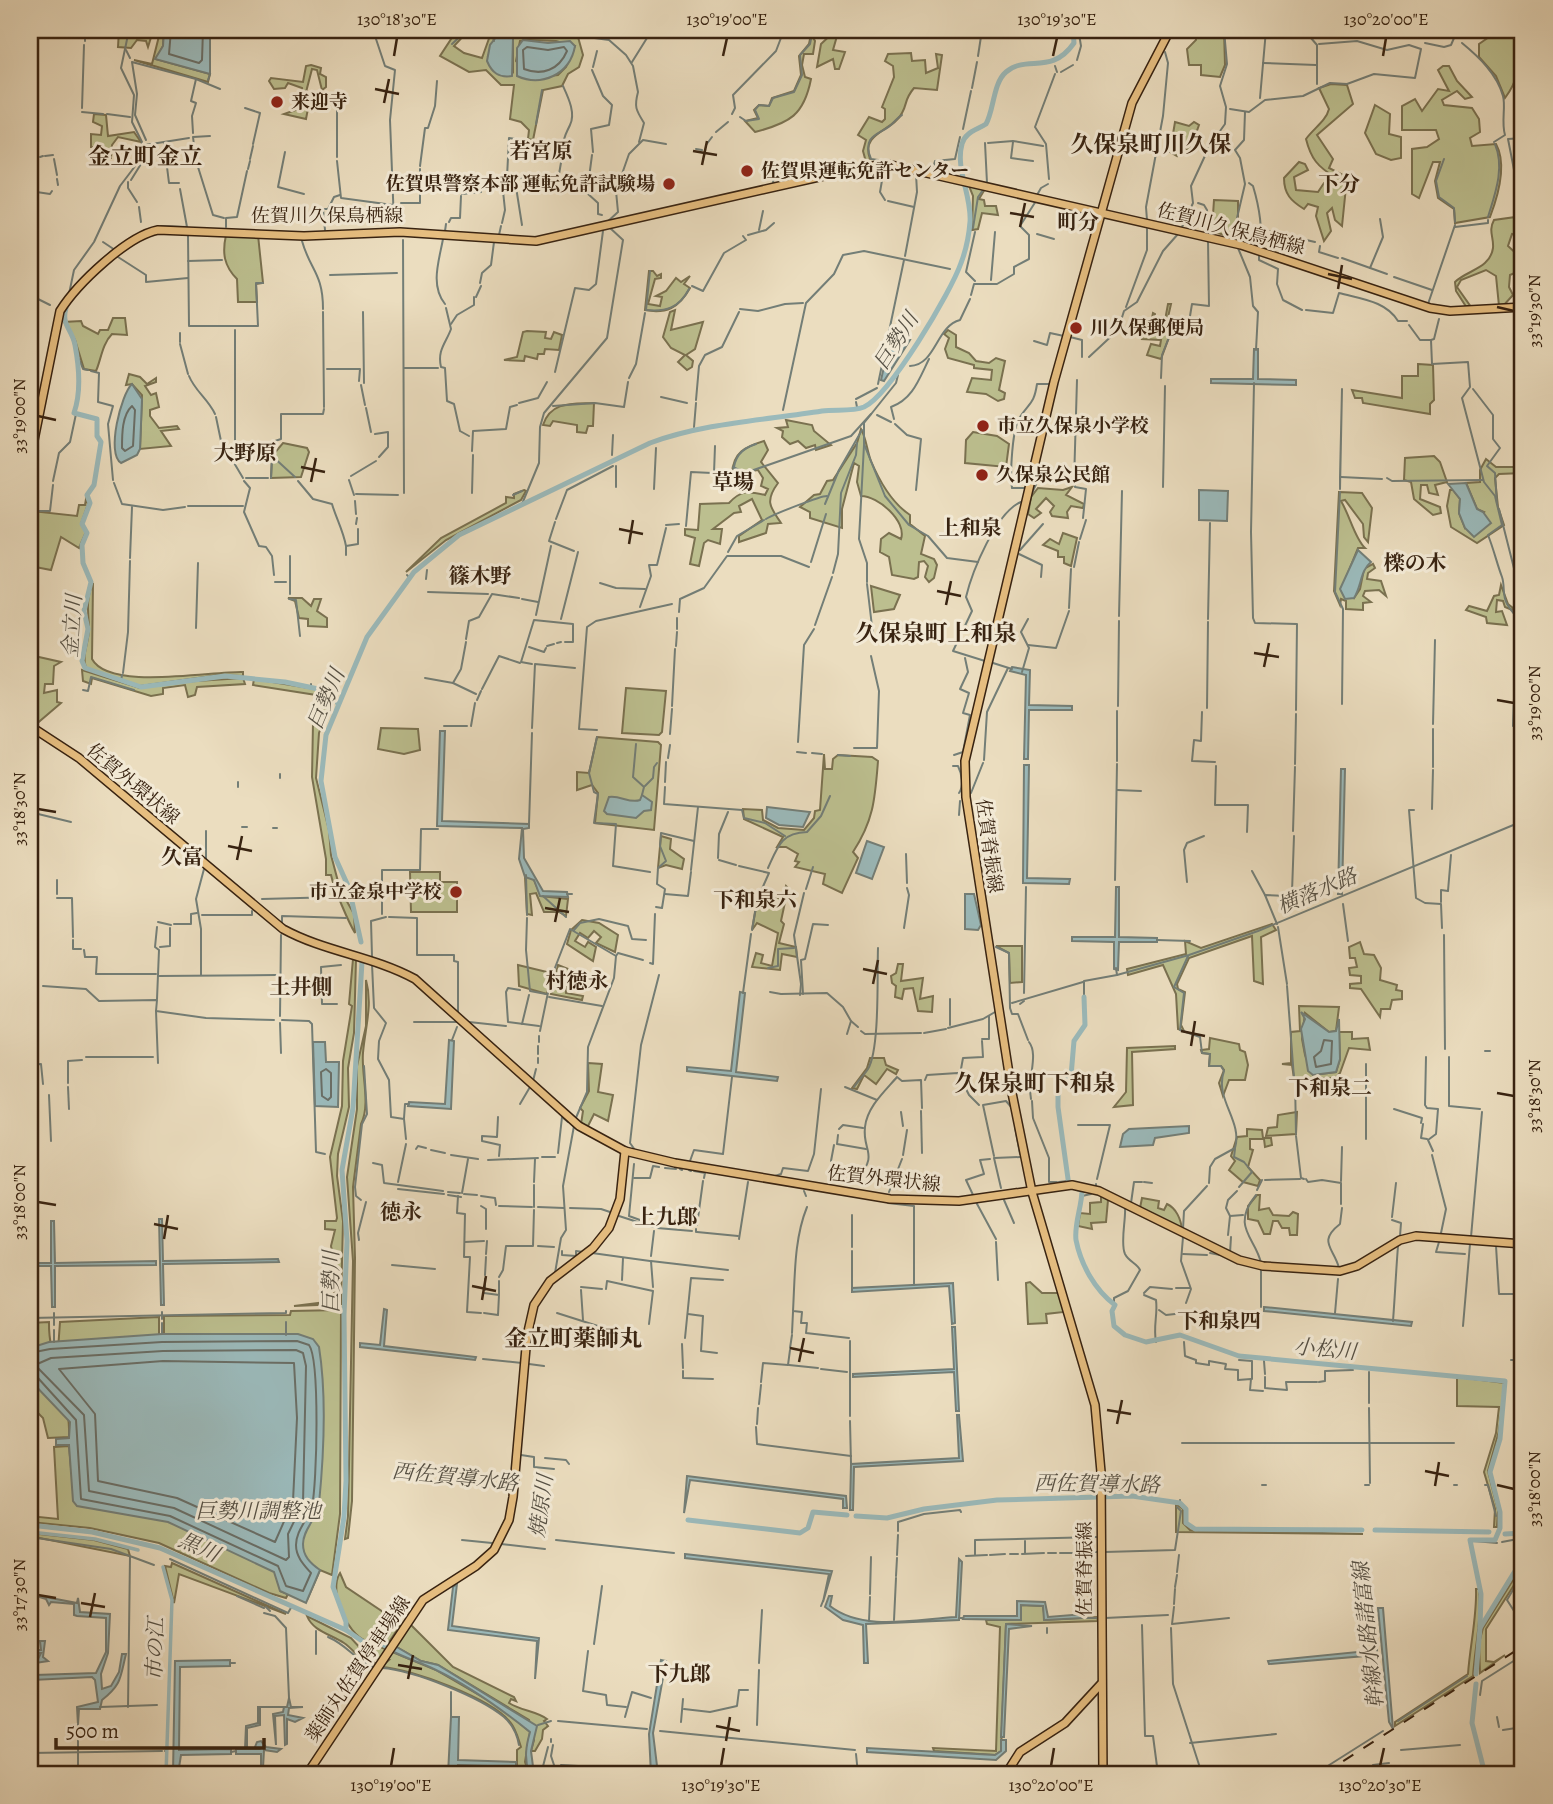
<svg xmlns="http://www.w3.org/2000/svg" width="1553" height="1804" font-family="Alegreya,'Noto Serif JP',serif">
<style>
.green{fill:#bcbf8f;stroke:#7a7150;stroke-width:2;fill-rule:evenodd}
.water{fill:#9bbabb;stroke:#737e77;stroke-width:2}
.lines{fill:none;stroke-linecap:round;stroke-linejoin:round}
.shore{stroke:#6a6e66;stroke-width:2}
.stream{stroke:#737e77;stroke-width:2}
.canal{stroke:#9bbabb;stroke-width:3.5}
.river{stroke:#9bbabb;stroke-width:5}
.major-casing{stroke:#382311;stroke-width:10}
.major{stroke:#e6be80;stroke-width:7}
.rail{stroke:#382311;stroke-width:2;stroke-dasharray:12 12;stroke-linecap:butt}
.ticks{fill:none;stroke:#382311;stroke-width:2.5}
.poi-dot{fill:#8f2418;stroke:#f2e9d5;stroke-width:2.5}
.labels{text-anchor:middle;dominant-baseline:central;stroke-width:6;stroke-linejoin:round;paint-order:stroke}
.poi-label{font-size:19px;font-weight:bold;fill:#382311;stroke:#f2e9d5;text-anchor:start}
.street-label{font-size:19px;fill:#382311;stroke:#f2e9d5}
.neighbourhood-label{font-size:21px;font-weight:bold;fill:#382311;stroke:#f2e9d5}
.water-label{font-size:21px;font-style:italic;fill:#565044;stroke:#f2e9d5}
.quarter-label{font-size:23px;font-weight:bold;fill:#382311;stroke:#f2e9d5}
.neatline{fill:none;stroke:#382311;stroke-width:2.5}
.ticks-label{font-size:18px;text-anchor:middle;fill:#382311}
</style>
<rect width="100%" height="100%" fill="#ebddbf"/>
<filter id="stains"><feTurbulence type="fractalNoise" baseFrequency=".00286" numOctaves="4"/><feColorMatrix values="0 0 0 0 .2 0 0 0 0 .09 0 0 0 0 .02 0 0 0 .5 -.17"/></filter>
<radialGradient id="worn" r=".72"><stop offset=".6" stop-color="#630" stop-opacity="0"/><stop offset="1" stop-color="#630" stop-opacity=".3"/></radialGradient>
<g class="green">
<polygon points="119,30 133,30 134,35 144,30 164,30 163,46 156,59 210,74 208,82 134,60 152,64 160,32 153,31 148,47 146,41 137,40 131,48 118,47"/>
<path d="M457 30H475L468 31 454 46 464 53 482 58 492 30 511 33 512 30H542V38L572 35 578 37 583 55 579 67 568 74 562 86 543 90 533 140 528 139 529 130 521 122 510 119 514 85H501L486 70 469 72 440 56ZM497 36 513 39V72L488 56ZM529 40 556 41 575 46 566 67 558 75 529 78 516 61 520 41Z"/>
<polygon points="836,30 845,35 837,36 833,50 845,52 839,69 835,69 833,59 817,67 821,44"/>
<polygon points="1195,30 1224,30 1225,65 1220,77 1201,75 1201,65 1189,65 1187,49 1196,40"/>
<path d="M1489 30H1523C1523 52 1519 80 1505 98L1496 76 1479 57V44L1492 35Z"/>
<path d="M811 34 815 41 813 54H804L802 65 805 77 811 79C804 115 790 123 755 132L745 121 758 118 754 110 759 105 769 106 772 98 794 91 801 75 799 56 809 44Z"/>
<path d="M911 53 912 61 925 60 926 73 938 68 936 54 942 55 937 90 914 88C904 100 908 102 902 113 894 131 860 132 870 159L866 162 863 151 866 140 858 135 869 117 882 122 885 119V109L882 107 894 77 893 66 885 61 888 54Z"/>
<polygon points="311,65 321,68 320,74 326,77 326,87 322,90 317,70 312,69 305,96 310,98 306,119 284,114 304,107 302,88 288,83 285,88 274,89 269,81 271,78 303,82 306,66"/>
<path d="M1443 66H1449L1457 81 1472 97 1465 99 1457 91 1442 100 1444 105 1472 108 1479 119 1480 132 1470 138 1472 146 1496 144C1507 164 1498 196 1490 217L1455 223 1454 209 1438 198 1435 181 1440 162H1433L1419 198 1412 194V149L1427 147 1439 139 1436 130H1402V106L1415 99 1422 111 1438 89 1449 91 1438 70Z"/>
<path d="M1331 84 1347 85 1353 104 1317 135 1333 159 1329 168 1347 177 1342 226 1335 220 1332 208 1327 213 1331 231 1324 241 1316 216 1318 207 1308 204 1304 209C1291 201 1284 194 1284 178L1299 162 1305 164 1308 170 1294 177 1296 190 1318 192 1324 183 1331 184 1335 177C1318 167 1311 159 1306 139 1314 128 1326 121 1329 109L1319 88Z"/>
<polygon points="1375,105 1390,114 1389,134 1401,137 1401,158 1391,160 1376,154 1365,133"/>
<polygon points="94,114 106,115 108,136 134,132 141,142 118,137 112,145 111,158 103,157 102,147 91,147 91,134 101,135 102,126 93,122"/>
<polygon points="1175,122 1189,126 1194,122 1199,125 1190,150 1181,147 1177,156 1170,152"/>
<polygon points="969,186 985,189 979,199 984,200 985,206 996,206 998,215 982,213 978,229 972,230 973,196"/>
<polygon points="1214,200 1238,201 1238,233 1234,238 1208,230 1207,213 1213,215"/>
<path d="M1523 216V236L1512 234 1508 246 1521 258 1517 272 1510 275 1509 287 1513 295 1503 306H1499L1496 276 1486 270 1461 280 1457 287 1471 307 1467 308 1456 291 1455 282C1467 270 1490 269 1493 248 1494 237 1488 231 1494 220Z"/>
<path d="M226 235H258L263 283 256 284 257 302H238L237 279C224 266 222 253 226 235Z"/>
<path d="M649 271H653L657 276 661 274V278L655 279 648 304 660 306 662 297 656 296 666 291 676 278 681 282 690 276 684 284 690 288C679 308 666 314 645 310Z"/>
<polygon points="1168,304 1171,304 1166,326 1172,329 1161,359 1147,355 1151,344 1160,346 1161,340 1142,339 1143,335 1138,334 1139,326 1150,328 1153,313 1155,314 1153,329 1163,331"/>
<polygon points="675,310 671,330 703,322 695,349 686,355 693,361 692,367 687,370 678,362 685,355 671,348 663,337 670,312"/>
<path d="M113 318H125L127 335 112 334C102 344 101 360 96 371L84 369 75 340 64 322 81 321 83 326 98 334 100 330H108Z"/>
<polygon points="948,330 956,335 956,347 969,353 976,361 989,363 996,358 1005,361 999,390 1005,393 1004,399 998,401 986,394 967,392 972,378 991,380 992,370 974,368 974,365 948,358 945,349 949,338 944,334"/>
<polygon points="527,331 546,332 545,338 551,339 554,332 562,335 559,350 545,349 544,354 538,354 537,359 525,356 524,361 504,360 517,357 523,332"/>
<polygon points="1418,364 1433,365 1434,400 1430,404 1430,414 1363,403 1362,398 1355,398 1352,390 1402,398 1402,376 1418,376"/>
<polygon points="129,374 140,377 147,384 156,378 156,382 145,386 151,395 156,393 159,407 150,410 150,416 159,428 177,426 179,429 161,431 171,446 140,449 142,395 132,384 126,385"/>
<path d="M594 403 593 426H588L586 433 577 432V425L553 421 550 426 543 425C551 401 572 404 594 403Z"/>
<polygon points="786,420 812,425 814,431 831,445 816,450 815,445 806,448 798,441 790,444 782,437 783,431 777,428 788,427"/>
<path d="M861 429C866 437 867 451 871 461 879 480 892 503 910 515V524L925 536 921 554 934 559 937 565 934 578 929 582 925 577 928 566 924 561 919 562 918 577 914 579 892 575 889 557 880 552 881 539 889 533 901 539C907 521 878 496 861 496L857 482 859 466 854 463 842 509V528L810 518V512L800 507 814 495 820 494 827 481 833 480 857 443Z"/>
<polygon points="973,432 997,436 1009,444 1006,467 965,463 966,440"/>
<path d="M764 441 768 450 761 462 778 483C764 502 771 508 781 523L768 524 766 533 739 542V536L762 520 752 499 739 506 741 512 734 513 713 529H722L720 544 708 540 704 543 699 566 690 564 695 538 685 535V529L698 530 700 504 729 503C741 490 748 491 765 495L768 489 761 486 763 478 758 470 732 474C733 452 745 447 764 441Z"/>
<polygon points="283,443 307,448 309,452 301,477 271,478 272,456"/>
<polygon points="1434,456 1440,462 1447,482 1435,485 1438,495 1429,493 1427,485 1421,485 1420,499 1440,507 1441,513 1433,515 1414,499 1411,482 1404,480 1405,458"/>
<polygon points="1486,459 1496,467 1523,467 1523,473 1499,474 1495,478 1498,507 1504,525 1477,543 1451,527 1447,506 1450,490 1453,490 1460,499 1459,513 1465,528 1484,512 1477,509 1466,483 1480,482 1480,470"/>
<polygon points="1072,487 1066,495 1084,504 1083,508 1071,506 1067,512 1068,518 1052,516 1050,512 1054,506 1046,498 1036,509 1041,513 1034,518 1028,514 1031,497 1038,488 1063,490"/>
<polygon points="524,490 526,491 521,500 446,540 406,572 441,538 506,503 506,497 514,498 514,494"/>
<path d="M1339 492 1362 493 1372 508 1368 542 1364 537 1363 524 1345 500 1341 501C1350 516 1355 539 1365 548H1358L1343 585 1354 598 1360 589 1364 569 1373 564 1375 568 1368 573 1367 579 1381 581 1386 596 1379 590 1365 591 1363 596 1371 602 1363 603V610L1346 609V601L1341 599 1340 605 1334 591Z"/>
<polygon points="86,499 88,504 81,524 86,532 79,548 61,537 51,570 30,566 32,511 77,516 79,505 85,505"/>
<polygon points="1063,533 1077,538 1071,566 1064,563 1064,557 1058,557 1058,551 1043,545 1050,539 1059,544"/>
<path d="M93 583 92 659C109 691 211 671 243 672V676L219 675 140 686 86 668C81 654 90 641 89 626 88 611 86 598 93 583Z"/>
<polygon points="1501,585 1508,604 1513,608 1512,610 1505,607 1503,601 1497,600 1496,612 1502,611 1507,625 1487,623 1486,617 1466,610 1469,606 1487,611 1494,596 1499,595"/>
<polygon points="871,586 900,595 894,609 874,612"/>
<polygon points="288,598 302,598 311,606 314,599 321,599 317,611 327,618 327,627 308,626 308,619 299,618 295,601"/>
<polygon points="30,655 61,662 54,666 53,684 45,684 44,693 57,690 57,702 61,703 34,726 30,724 30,679 33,677"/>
<polygon points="82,670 140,688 165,683 243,678 245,684 197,687 195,695 188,697 185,685 163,688 163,694 151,696 92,678 91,684 83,681"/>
<path d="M254 679 321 690 332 700 319 733 316 778 329 830 331 855 340 889 354 914 355 933C349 923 334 889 331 875H326V859L312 777 313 723 326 702 316 695 253 685Z"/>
<polygon points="626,688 666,691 662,732 659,735 622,733"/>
<polygon points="381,728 418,729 420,750 404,754 378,749"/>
<polygon points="597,737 658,742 661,745 654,830 595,823 598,793 592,785 577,790 577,772 589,773"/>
<path d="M824 754 825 769H832L833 759 838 755 872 757 878 761C875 798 874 820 853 852L858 858 842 893 823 884 825 874 795 867 799 862 795 861 798 854 786 847H777L783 837 744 819 743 809 762 810 763 820 778 828 804 830 814 818 815 811 820 810Z"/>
<polygon points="661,836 671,839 670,849 684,859 682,869 666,865 658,868"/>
<polygon points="410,872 440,872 440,882 457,882 457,912 411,912"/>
<polygon points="528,876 534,880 541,896 568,899 566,916 559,912 544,912 536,893 530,894 532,915 527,914 525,877"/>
<polygon points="786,886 788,888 781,921 784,924 779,943 796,947 797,957 782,954 780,970 752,967 756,953 763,955 761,963 772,966 778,933 757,923 752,930 757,902 766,889 770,890 770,896 782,899"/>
<polygon points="582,920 599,923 618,935 615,952 596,943 601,937 594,931 588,938 580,933 575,941 585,947 588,942 596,947 593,961 567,944 571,930"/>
<polygon points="1272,924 1276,930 1261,937 1263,984 1254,981 1252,936 1189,958 1177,984 1178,989 1185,992 1181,1025 1184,1031 1178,1029 1176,994 1163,965 1128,975 1127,969 1186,954 1185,941 1201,948"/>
<polygon points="1360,942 1364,954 1374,955 1381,968 1380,980 1397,985 1396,990 1402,991 1402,999 1392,1000 1390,1009 1381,1009 1380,1017 1361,989 1350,988 1350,984 1361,983 1361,976 1350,975 1349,968 1357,967 1355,958 1350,958 1349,947"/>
<polygon points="996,946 1022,946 1022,982 1010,983 1009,953"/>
<polygon points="353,959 356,959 354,1033 348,1068 349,1107 338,1154 337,1176 343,1221 341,1304 294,1306 326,1302 327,1296 334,1296 336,1270 331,1246 335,1230 325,1229 325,1221 336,1221 337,1218 330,1157 342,1106 343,1061 352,1006 349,1004"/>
<polygon points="898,964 903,964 901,981 923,978 920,999 933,996 932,1012 918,1011 913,988 904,989 902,999 895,997 896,986 892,983 891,976 896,973"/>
<polygon points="518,965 551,973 547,994 519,986"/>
<polygon points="558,965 573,971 573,978 593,979 592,986 576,983 566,985 566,993 583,996 582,1000 551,994"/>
<path d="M366 980C373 1005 365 1028 363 1053 361 1074 371 1104 361 1124L353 1187 355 1258 352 1501 348 1538 345 1539 348 1516 353 1261 347 1177 357 1109V1066L366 1026Z"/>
<polygon points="1299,1006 1339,1007 1336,1031 1329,1032 1305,1013 1302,1039 1305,1055 1313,1075 1336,1072 1340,1059 1339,1032 1352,1032 1352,1039 1368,1038 1370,1050 1349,1048 1340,1073 1335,1078 1294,1078 1292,1065 1282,1064 1291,1063 1291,1032 1300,1031"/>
<polygon points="1210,1038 1239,1044 1240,1050 1245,1052 1248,1065 1245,1080 1229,1080 1223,1096 1219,1083 1224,1070 1221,1066 1209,1066 1210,1054 1202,1053 1201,1050 1209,1049"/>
<polygon points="1175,1046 1175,1049 1132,1052 1133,1105 1114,1107 1126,1092 1127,1048"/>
<polygon points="870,1058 884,1058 886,1065 898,1070 896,1074 887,1069 876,1084 864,1075 857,1089 852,1088 867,1068"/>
<polygon points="588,1063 602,1064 598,1092 613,1095 608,1121 594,1114 587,1128 581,1124 583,1111 580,1108 589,1091"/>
<polygon points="1297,1112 1296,1134 1266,1136 1268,1128 1277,1127 1278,1115"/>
<polygon points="1247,1129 1262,1130 1263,1138 1271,1138 1272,1145 1265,1147 1264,1139 1250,1139 1250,1149 1253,1150 1248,1167 1260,1180 1258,1186 1243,1182 1229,1170 1235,1161 1231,1156 1237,1137 1247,1136"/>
<polygon points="1257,1195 1260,1195 1259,1210 1269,1208 1273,1215 1289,1216 1293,1212 1298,1214 1297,1235 1290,1235 1289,1228 1282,1228 1278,1221 1273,1221 1270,1234 1264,1234 1258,1221 1248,1219 1248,1206"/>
<polygon points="1101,1196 1108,1200 1106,1222 1091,1223 1092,1229 1078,1226 1080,1213 1090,1214 1090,1203 1101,1202"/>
<path d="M1142 1198 1159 1201 1158 1208 1164 1210 1167 1204C1176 1208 1181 1219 1182 1230L1140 1208Z"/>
<polygon points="1030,1282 1042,1293 1060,1293 1064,1312 1046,1314 1047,1323 1028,1324 1026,1283"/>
<polygon points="341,1310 340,1514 332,1575 320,1570 307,1600 280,1591 288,1594 286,1598 269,1593 159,1543 90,1528 30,1522 30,1516 58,1519 54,1447 69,1446 71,1468 79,1472 58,1350 60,1322 159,1317 159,1335 164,1348 164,1316 290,1315 291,1311"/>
<path d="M49 1322C48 1361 71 1398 69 1437L48 1438 43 1418 30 1405V1323Z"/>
<polygon points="1457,1377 1505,1383 1499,1431 1488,1471 1498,1510 1497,1527 1494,1527 1495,1509 1484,1472 1496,1433 1499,1407 1457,1406"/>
<polygon points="1176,1504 1183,1509 1183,1523 1190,1530 1363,1534 1176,1532"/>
<polygon points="30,1533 94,1540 128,1549 130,1556 35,1537 30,1542"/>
<polygon points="172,1563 286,1614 179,1574 174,1603 165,1566 171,1567"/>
<polygon points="1523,1564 1523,1571 1486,1629 1486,1661 1494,1662 1505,1655 1480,1673 1479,1643 1483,1628"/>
<path d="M340 1573 346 1587 401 1624 389 1642C383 1642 372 1643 366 1641 347 1634 328 1591 340 1573Z"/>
<path d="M1476 1589H1479C1482 1618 1475 1647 1473 1676L1395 1726V1722L1468 1674C1470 1645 1477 1617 1476 1589Z"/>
<polygon points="1021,1605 1043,1606 1045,1620 1097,1617 1098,1621 1006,1624 1001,1751 995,1755 934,1751 933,1748 996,1751 1000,1627 987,1624 986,1620 1021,1620"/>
<path d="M307 1616 351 1638 361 1649 378 1646 436 1670 503 1709 530 1732 525 1762 529 1774H522L517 1768V1750L521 1747C518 1738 516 1729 510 1722 492 1699 410 1668 381 1667L389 1660 374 1658 372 1661 375 1663 370 1665C359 1659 353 1649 344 1643 330 1634 313 1631 307 1616Z"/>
<path d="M410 1624 453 1667 514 1697 516 1701 511 1699 509 1703C522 1711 536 1711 547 1719L544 1721 548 1726 543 1730 542 1739 535 1751H531L534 1740 529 1720 438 1665 421 1661 395 1646Z"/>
</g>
<g class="water">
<polygon points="164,30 210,30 210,74 155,59 163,46"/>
<path d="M497 36 513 38 512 76C499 78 492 73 487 61L490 45Z"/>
<path d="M523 40 548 43 570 41 575 46C570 75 541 87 517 76V48Z"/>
<polygon points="891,336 910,340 884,381 881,380"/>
<polygon points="1254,349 1258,349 1258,379 1296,380 1296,385 1211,383 1211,379 1253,379"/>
<path d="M132 384 142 399 140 449 137 455 121 463C106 454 121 394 132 384Z"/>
<polygon points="1466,483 1477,509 1483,512 1491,523 1474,537 1465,528 1459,513 1460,499 1448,484"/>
<polygon points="1199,490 1228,491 1227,521 1199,520"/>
<path d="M1358 550 1371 562C1360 571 1362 585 1354 598L1345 599 1340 589Z"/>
<polygon points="1012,667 1030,670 1029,705 1072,706 1072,710 1029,710 1028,759 1024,759 1026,675 1010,671"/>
<polygon points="440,731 445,731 442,821 529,824 529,828 523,829 524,858 543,891 567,892 568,897 540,896 534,880 525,877 519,859 522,828 437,826"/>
<polygon points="1024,765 1029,765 1027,878 1070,879 1069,884 1023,883"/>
<polygon points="1341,769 1345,769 1342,894 1338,894"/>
<path d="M642 795 652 802 651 810 644 811 636 818 607 814 604 811 609 797C620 795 630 804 640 800Z"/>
<polygon points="767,807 810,812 803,827 779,825 766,818"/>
<polygon points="867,841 884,847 872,879 856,873"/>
<polygon points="1116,887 1119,887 1119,937 1157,938 1157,942 1119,942 1118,970 1114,969 1114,942 1072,941 1072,937 1115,937"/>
<polygon points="965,894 974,894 981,925 978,930 965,929"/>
<polygon points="740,992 745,993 736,1072 778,1077 777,1081 687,1071 687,1067 731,1071"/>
<polygon points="1301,1012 1329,1032 1336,1031 1339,1019 1340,1059 1336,1072 1313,1075 1308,1071 1301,1029 1305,1019"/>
<polygon points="449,1040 454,1041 451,1109 408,1106 409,1102 445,1104"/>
<polygon points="313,1042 325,1042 326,1062 339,1062 338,1107 315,1106"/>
<polygon points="1189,1126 1189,1133 1155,1138 1153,1145 1120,1147 1123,1134 1129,1129"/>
<polygon points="159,1219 162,1219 163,1261 278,1259 279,1262 163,1264 164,1305 161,1305"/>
<polygon points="51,1221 54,1221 55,1263 156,1261 156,1265 55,1266 55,1307 52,1307 51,1266 30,1266 30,1263 51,1263"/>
<polygon points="953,1283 955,1323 952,1324 949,1286 852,1292 852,1288"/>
<polygon points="1264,1307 1412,1322 1411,1326 1264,1311"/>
<polygon points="384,1309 387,1310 384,1346 476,1357 475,1360 360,1347 360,1343 380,1345"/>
<polygon points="952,1327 955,1327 959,1411 956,1411 954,1372 853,1377 853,1374 954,1369"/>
<path d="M162 1334H298L313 1339 319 1347C327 1397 324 1453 319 1504 317 1519 303 1529 303 1544 303 1556 310 1563 320 1570L306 1603 280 1591 274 1572 168 1522 77 1506 73 1501 69 1445H56V1439L69 1438 70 1422 30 1380V1348L49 1342Z"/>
<polygon points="957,1415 959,1415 963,1461 854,1467 853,1510 850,1510 851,1464 959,1458"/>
<polygon points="687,1476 846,1496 847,1508 843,1508 843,1499 690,1480 684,1513"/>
<polygon points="685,1554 832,1571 823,1602 829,1574 685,1558"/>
<path d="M959 1559 962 1562 959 1620 866 1624 868 1663H864L863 1625 843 1620 825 1607 829 1596H832L830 1606C863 1632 916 1619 956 1617Z"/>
<polygon points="457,1584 452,1626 539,1638 535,1679 537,1641 448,1630 453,1587"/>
<path d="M30 1594 77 1603 78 1598 80 1612 110 1614 108 1653 101 1674 102 1689 111 1686 119 1672 122 1654H126C120 1678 122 1684 102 1700L100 1709H79L78 1725 77 1707 98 1702 95 1680 92 1677 33 1680 32 1659H38L41 1653H30V1621L32 1650H41L40 1641H45L43 1657 48 1661 35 1663V1675L96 1673 106 1652V1618L77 1616 74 1615V1604L51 1602 49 1605 46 1599Z"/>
<polygon points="1017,1601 1045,1602 1048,1617 1084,1614 1084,1618 1044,1620 1043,1606 1021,1605 1021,1620 963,1619 964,1616 1017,1616"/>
<polygon points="1378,1608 1383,1608 1393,1729 1389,1722"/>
<polygon points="1006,1624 1032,1626 1009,1629 1004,1737 1001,1737"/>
<path d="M395 1646 421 1661 438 1665 537 1726 531 1751 534 1774H529C524 1758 526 1746 530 1732 501 1709 471 1687 438 1671 423 1663 407 1659 392 1651Z"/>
<polygon points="1377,1650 1377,1655 1269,1664 1268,1661"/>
<polygon points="230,1660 230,1666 180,1667 179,1750 231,1749 231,1754 181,1755 178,1774 173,1774 175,1661"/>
<polygon points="661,1660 666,1661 653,1733 658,1774 651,1774 649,1734"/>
<polygon points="289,1698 291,1707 303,1707 289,1708 288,1715 303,1718 295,1722 287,1719 287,1744 285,1745 284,1715 275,1716 276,1745 273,1714 283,1712 284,1707 260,1707 260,1725 247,1728 247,1749 258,1749 255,1747 257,1742 261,1741 266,1747 281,1749 277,1752 264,1750 263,1768 267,1774 261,1770 261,1754 236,1754 236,1749 245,1749 246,1726 258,1723 258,1707 287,1707"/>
<polygon points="451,1717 459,1717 458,1760 516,1762 516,1767 458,1765 457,1774 448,1774"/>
<polygon points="1001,1740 1006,1740 1006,1751 996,1760 867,1752 867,1748 995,1755 1001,1751"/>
</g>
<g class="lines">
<g class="shore">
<polyline points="171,30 169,54 199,63 202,60 203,30"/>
<path d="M527 47 548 50 564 47 567 51C559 70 542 76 524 69L523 50Z"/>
<path d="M132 406 135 410 133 446 125 451 122 448C122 434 122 415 132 406Z"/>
<polygon points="1324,1040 1332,1041 1331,1064 1316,1067 1314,1057 1321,1051"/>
<polygon points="326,1069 331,1073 331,1097 328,1100 322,1096 321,1072"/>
<polygon points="296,1350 303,1353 306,1366 303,1503 288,1534 289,1557 286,1560 174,1508 89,1491 84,1415 35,1365 51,1358 163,1351"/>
<path d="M30 1353 50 1349 162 1342 297 1341 309 1345C320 1360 317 1484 312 1506 308 1520 296 1530 296 1545 296 1557 304 1565 311 1573L303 1591 286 1586 278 1566 170 1516 81 1499 76 1420 38 1378 30 1376"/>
<polygon points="163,1361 294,1363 297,1418 293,1501 275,1542 177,1498 98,1481 95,1414 59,1369"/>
</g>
<g class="stream">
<polyline points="373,30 385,66 395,70 390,120 394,223"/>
<polyline points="492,30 521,35"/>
<path d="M581 30 587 37 609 40 626 55 633 66 638 92C634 107 636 110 644 123L639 142"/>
<polyline points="664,30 661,32 665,38 679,33"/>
<polyline points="1078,30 1103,35 1106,30"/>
<polyline points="1304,30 1317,45 1317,84"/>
<polyline points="1458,32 1460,30"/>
<polyline points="492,34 494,41"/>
<polyline points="610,38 619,30"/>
<polyline points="85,41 85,30"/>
<polyline points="1425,43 1444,47 1451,45 1454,38"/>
<path d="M1462 43C1479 57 1497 74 1503 96 1506 107 1501 122 1505 135L1494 142"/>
<polyline points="452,44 467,30"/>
<polyline points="126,50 130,58"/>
<polyline points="978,56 982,30"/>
<polyline points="1077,60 1081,46 1079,34"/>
<polyline points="632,62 652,30"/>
<polyline points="1263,63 1316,65"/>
<polyline points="1055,66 1057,72"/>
<polyline points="593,67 597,51"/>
<polyline points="592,70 603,96 612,105 609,125 591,129 593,152"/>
<polyline points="1061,72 1073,65"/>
<polyline points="208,80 210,74"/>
<path d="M563 86C568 97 576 113 570 125 566 134 563 137 563 147"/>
<polyline points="972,88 977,62"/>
<polyline points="1260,98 1266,30"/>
<polyline points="82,108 84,45"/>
<polyline points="245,108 260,113 253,144"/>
<polyline points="1230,109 1249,112 1265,100 1303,96 1330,83 1347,84 1374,74 1415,78 1421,49 1409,45 1387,50 1357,41 1319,44"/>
<polyline points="82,112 103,114"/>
<polyline points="107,114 130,117"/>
<polyline points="732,114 735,108 733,95 776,51 784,30"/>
<polyline points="740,117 746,121 759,119 755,110 759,105 769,106 773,98 794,92 802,75 800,55 810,44 812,34 809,30"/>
<polyline points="536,124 542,90"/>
<polyline points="963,129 971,91"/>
<polyline points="716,132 728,122"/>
<polyline points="193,133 192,116 196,103 191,101 196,79 220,89"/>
<polyline points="1523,138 1508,139 1523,216"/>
<polyline points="146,140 135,115 137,94 132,62 196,79"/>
<polyline points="529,141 509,138 507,177 554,180"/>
<polyline points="1013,142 1011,158 1033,161"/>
<polyline points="164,143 169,183 179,183"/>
<polyline points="985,143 987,183"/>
<polyline points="988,143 1013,141 1043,146"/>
<polyline points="706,145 712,137"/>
<polyline points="696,149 702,150"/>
<polyline points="563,151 558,180 578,192 586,192"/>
<polyline points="285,152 278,187 304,194"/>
<polyline points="592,155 587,193 598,203 598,214 602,215"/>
<polyline points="45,156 53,155"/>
<polyline points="40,157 43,156"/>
<polyline points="337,157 337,106"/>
<polyline points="30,158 37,157"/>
<polyline points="54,159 57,175"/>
<polyline points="250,159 253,146"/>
<polyline points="1444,159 1436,181 1439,197 1454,208 1455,222"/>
<polyline points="196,161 193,137 210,136"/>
<polyline points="337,161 341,198 393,205"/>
<path d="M885 161 871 159C860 133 884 134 893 123 896 120 898 117 902 115"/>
<polyline points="897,163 912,166"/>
<polyline points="420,166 425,128 428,128 435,106 437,81"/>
<polyline points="198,167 213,215 224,218"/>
<polyline points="918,168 933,168 935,161 955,159 960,137"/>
<polyline points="248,169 250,161"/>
<polyline points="884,169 880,192 885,200"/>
<polyline points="57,179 58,185"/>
<polyline points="1049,179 1046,144 1035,127 1055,74"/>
<polyline points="131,180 141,164 145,145 189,138"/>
<polyline points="128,182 128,188 137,202"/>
<polyline points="773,183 774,176 786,167"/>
<path d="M1249 183 1253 186C1259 206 1263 226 1260 247"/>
<polyline points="504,184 516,187 522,225"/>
<polyline points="30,191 50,194 52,191"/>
<polyline points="462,194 481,192 480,177"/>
<polyline points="1037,195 1041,188 1048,184"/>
<polyline points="888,201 914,207"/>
<polyline points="401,203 420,203 420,169"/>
<polyline points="1198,203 1204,205 1207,210 1208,234"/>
<polyline points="139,207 141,222"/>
<path d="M1488 217C1495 194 1505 168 1495 144"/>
<polyline points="1147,220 1146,207 1163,116 1168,63 1165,52"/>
<polyline points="449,222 451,218 460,218 461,196"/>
<polyline points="502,223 505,210 503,191"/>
<polyline points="606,223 618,212 616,191 629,154 643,140 666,144"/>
<polyline points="161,226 187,227 180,189"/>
<polyline points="226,227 226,218 237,217 247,171"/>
<polyline points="1182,227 1193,203 1191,186 1210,145 1225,124 1226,107 1220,86 1227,64 1224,30"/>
<polyline points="1455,227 1488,223 1488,220"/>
<polyline points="973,228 978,197 983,190"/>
<polyline points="325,230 323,209 328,209 334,197 340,195"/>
<polyline points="759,230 763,211"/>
<polyline points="1263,230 1315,242"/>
<polyline points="445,231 446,224"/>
<polyline points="1037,234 1054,239"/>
<polyline points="499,235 501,226"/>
<polyline points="748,235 766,230 774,223"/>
<polyline points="188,236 189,326 258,326 256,283 263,283"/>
<path d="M443 239C439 261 430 285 445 304"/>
<polyline points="403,240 404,493"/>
<path d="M302 241C310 270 323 273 323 309"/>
<polyline points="1241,241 1245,229 1237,218 1245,184 1240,158 1235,150 1244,140 1245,112"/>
<polyline points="103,242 115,250"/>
<polyline points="1320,246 1319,252 1338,258"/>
<polyline points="1238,248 1250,277 1253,306 1258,312 1256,350"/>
<polyline points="1259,255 1259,260 1278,269 1277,284 1283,300 1302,310"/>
<polyline points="905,256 917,192 916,174"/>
<polyline points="118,257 146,275 146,282 188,278"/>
<polyline points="1342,258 1387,274"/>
<polyline points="188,261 222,260"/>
<polyline points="1370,268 1383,237 1380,219"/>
<path d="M650 271 646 310C666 312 679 308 689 289"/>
<polyline points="330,275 397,273"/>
<polyline points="1394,277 1432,290"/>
<polyline points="991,280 995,232"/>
<polyline points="975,281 966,272 975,232"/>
<polyline points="480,283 482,273 491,265 494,242"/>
<polyline points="692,286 703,291 724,253 746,240 743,236"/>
<polyline points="69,294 74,270 94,242 120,186 139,161 142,142 132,122 134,95 121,68 129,30"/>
<polyline points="971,295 974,284 997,284 1014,274 1014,267 1029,259 1029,235 1020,226 1036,201"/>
<polyline points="30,297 32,297"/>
<polyline points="34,297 50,305"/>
<polyline points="476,297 481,286"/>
<polyline points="1428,304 1455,225"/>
<polyline points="1126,307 1147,250 1147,229"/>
<path d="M446 308 451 329C446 343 437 350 441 367L445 368 447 401 454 404 460 431 469 436"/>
<polyline points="740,309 758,311 785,304 803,303"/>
<path d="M1306 310 1333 313 1339 293C1361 299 1386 301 1398 321H1407"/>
<polyline points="323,312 324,407"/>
<polyline points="363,312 364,383"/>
<path d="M1439 319 1434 339 1431 340 1432 364 1468 362 1470 387 1462 398 1484 482 1495 496 1502 525 1488 535C1494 550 1497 564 1502 577 1505 585 1502 595 1507 604 1516 619 1525 621 1521 643L1516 644 1513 726"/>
<polyline points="451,324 457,315 474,305 474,297"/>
<polyline points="1409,325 1420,340 1431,340"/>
<polyline points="235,330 235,457"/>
<polyline points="180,333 180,342"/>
<polyline points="1070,337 1082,340 1082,357"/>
<polyline points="1034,341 1047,345 1050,333 1064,336"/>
<polyline points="180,344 188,374"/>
<polyline points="75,349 83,369 88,370"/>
<polyline points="1089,357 1118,330 1124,311 1137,302 1163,251 1178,234"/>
<path d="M910 366C936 365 936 326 960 320L970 299"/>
<polyline points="404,368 438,368"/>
<polyline points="327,369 360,369 359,381"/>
<polyline points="91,371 99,373 98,402 113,406 108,424 113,480"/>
<polyline points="555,372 575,288 589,290 596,284 603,231"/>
<polyline points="898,375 896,383 864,423 864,444 885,496 909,525 928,536 947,558 978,562"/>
<path d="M189 376C195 391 208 399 215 414"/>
<polyline points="629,378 636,364 645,313"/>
<polyline points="1161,378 1162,355 1172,330 1187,334 1192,304 1209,306 1208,241"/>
<polyline points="1254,383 1251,532 1253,618 1255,623 1297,624 1296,710"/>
<polyline points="878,384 904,260"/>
<polyline points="361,385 365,405"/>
<polygon points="1342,389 1340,489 1340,477"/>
<polyline points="1473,389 1493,415 1493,439 1500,448 1487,466 1495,473 1497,504"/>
<polyline points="661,397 687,403"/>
<polyline points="856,399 877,388"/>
<polyline points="696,400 699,366 705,355 722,347 739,312"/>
<polyline points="856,402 857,407"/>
<polyline points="519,403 538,398 547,382"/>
<polyline points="553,406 595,403 624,407 628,382"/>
<polyline points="366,408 371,432"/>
<polyline points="783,410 806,303 834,274 843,255 864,251 950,269"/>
<polyline points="877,415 891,422"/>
<polyline points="216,417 221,441 243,478"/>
<path d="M894 419 891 407C913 399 919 379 929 359"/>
<polyline points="895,424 907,435 921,439 916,490"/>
<polyline points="694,427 696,403"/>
<polyline points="375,434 388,432 388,447 379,457"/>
<polyline points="864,445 859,539 867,563 867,582"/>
<polyline points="472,451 473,431 506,429 510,407 517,405"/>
<polyline points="612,455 613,435"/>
<polyline points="733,467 745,473 851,436 871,414"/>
<polyline points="714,473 715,446"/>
<polyline points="351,476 376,461"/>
<polyline points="295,477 271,455 269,443 281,439 281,414 323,414 324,409"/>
<polyline points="1341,477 1382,479"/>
<polyline points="246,478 268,478"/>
<polyline points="271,478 272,458"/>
<polyline points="1387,478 1392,481 1483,480"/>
<polyline points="349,480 354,495"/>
<polyline points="53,481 59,453 70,442 76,414"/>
<polyline points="244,481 250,488 244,512 259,546 266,547 272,556 274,575"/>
<path d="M298 481 313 499 332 504C336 518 343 530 346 546"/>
<polyline points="114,483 122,504 163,510 185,507"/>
<polyline points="1074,483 1075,487 1086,489 1083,518"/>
<polyline points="616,487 616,466"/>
<polyline points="1163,487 1165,386"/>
<path d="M1024 488H1012C1010 474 1012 428 1020 417 1030 402 1034 404 1037 384H1049"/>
<polyline points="654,489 656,448"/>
<polyline points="1340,492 1335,592 1343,609 1342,704"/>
<polyline points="472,493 473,455"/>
<polyline points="356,494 398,495"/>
<polyline points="513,495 522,491"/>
<polyline points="1031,495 1040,476 1074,482 1077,380"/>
<polyline points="355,501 356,514"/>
<polyline points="522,504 539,463 540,427 544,413 607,338 623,240 609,227"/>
<polyline points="825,504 839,470 862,430"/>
<polyline points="188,506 243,506"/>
<polyline points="1499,509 1523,604"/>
<polyline points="30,511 50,511 53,485"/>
<polyline points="556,519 567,490 613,466"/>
<path d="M766 519C774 514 820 496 827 496"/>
<polyline points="555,522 549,541 574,551"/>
<polyline points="356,524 357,518"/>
<polyline points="666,525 679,524"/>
<path d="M686 526 691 472 733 474C734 458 740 449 756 444"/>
<polyline points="1080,539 1086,520"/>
<polyline points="1020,550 1043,524"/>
<polyline points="728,552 737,536 764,520"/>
<polyline points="1019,554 1042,565 1041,577"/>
<polyline points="346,555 346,546 358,544 358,529"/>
<polyline points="130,558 132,507"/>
<polyline points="811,562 826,514"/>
<polyline points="1074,567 1079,542"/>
<polyline points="833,573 838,554 841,493 856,455 857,443"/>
<polyline points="407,575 410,578"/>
<polyline points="426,579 427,570"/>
<polyline points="275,582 286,582"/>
<polyline points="600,583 616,588 645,589"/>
<polyline points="867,584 873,635"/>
<polyline points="428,592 488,594"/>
<polyline points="290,594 290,556"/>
<polyline points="289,599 296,600 300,636"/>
<polyline points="522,599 538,602"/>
<polyline points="640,607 651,576 649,565 657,565 666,528"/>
<polyline points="1069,608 1071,569"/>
<polyline points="679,612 680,599 704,588 727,556 781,556 809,567"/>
<polyline points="536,615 551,546"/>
<polyline points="1119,616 1122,491"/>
<polyline points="561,619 578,552"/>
<polyline points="1208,619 1210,523"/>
<polyline points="815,625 832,577"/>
<polyline points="196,628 198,563"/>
<polyline points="677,629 677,618"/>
<polyline points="466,639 469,621 479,617 492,594 519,598"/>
<polyline points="557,643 561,642"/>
<polyline points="1028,645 1056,648 1069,611"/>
<polyline points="547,646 554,644"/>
<polyline points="676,646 677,632"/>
<polyline points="529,647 544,652 546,648"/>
<path d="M985 661 953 651 972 611 966 597C972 572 996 512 1021 502"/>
<polyline points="993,663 1012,669"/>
<polyline points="532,664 521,662 534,620 573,624 573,642 565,642"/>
<polyline points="1022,672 1029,648 1021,632 1028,619"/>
<polyline points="123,673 128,632 130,561"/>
<polyline points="425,678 453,683 461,669 466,642"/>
<polyline points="121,681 122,675"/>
<polyline points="453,683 476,694"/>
<polyline points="311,686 311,684"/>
<polyline points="482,689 499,656 520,663"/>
<polyline points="83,690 88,691 91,677 134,690"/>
<polyline points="477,700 481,691"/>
<polyline points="672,706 675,649"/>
<polyline points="1118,706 1119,621"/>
<polyline points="1207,708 1208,622"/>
<polyline points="1202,712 1201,741 1194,740 1192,761 1215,762"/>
<polyline points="1433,724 1435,640"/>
<polyline points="444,726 467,726"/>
<polyline points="471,726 475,703"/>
<polyline points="532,728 535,664 575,668"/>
<polyline points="597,730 579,729 587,627 596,621 672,604"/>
<polyline points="670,734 672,709"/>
<polyline points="597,737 589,773 594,792 598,794 594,823 616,824 613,866 650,872"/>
<polyline points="798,742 804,645 814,629"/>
<polyline points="636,744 633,777 644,787 642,795"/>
<polyline points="854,748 877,748 879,691 871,656"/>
<polyline points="797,752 806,753"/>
<polyline points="812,753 822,754"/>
<polyline points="838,755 850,756"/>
<polyline points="954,755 963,752 970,715 963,713 969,693 960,689 968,672 965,658"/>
<polyline points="668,758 670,745"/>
<polyline points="984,760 987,712 1008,668"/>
<polyline points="1117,761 1117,711"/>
<polyline points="1295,764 1296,714"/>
<path d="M953 766H958C962 774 964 786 959 793"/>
<polyline points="1216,766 1215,805 1248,805 1247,832"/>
<polyline points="1433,767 1433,729"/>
<polyline points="280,778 280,774"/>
<polyline points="238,782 238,787"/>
<polyline points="665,782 666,762"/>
<polyline points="645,786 653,778 654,767 657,763"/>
<polyline points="665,787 664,804 742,810 744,818 765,823 785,836"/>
<polyline points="1117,790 1141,791"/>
<polyline points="971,793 983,763"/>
<polyline points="1432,809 1433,770"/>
<polyline points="1414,810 1409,810 1416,898 1425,903 1441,904 1442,928"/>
<polyline points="30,812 71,822"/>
<polyline points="959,815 960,801"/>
<polyline points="529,824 532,733"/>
<polyline points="242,827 247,827"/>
<polyline points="273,828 277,828"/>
<polyline points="1293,831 1295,767"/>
<polyline points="906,854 907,883"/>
<polyline points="718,858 719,834 728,812"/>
<polyline points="719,860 736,865"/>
<polyline points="206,861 206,831"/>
<polyline points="739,866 769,873 757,900 752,930"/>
<path d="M768 868C778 846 781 833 807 832L821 816 830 796"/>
<polyline points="691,870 698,807"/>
<polyline points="1252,871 1265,895"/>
<polyline points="526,875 527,915"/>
<polyline points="1115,880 1117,764"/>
<polyline points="1187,882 1184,850 1187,843 1204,836"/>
<polyline points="806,889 813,867"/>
<polyline points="57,894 57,880"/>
<polyline points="567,894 572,894"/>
<polyline points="665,894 688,896 691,872"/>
<polyline points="543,896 566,917"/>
<polyline points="57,898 72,898 73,937"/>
<polyline points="262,899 338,897"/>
<polyline points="1441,902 1441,890 1448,891 1451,855"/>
<polyline points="1343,904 1348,941"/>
<polyline points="656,907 662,908 665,889 657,884 658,868 666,861 660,846 661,833 694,841"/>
<polyline points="382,914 382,870 420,870 421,829 438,829"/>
<polyline points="202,915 252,915 252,911"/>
<polyline points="389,917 417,918 417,955 454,955 454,961 458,962 458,1012"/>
<polyline points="527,918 526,950 530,991 546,994"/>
<polyline points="158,922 171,925"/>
<polyline points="282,923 282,916 346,918"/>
<polyline points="174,924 191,924 191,914 197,913"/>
<polyline points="1277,924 1265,895 1287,896 1292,892 1294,836"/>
<polyline points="1278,927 1287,984"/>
<polyline points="904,928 909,895 907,888"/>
<polyline points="574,930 580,923 599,919 628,926 632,939 646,940"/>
<polyline points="1444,935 1445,1049"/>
<polyline points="73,940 73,949 81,949"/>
<polyline points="1157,940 1190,941"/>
<polyline points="160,947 170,946 170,928"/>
<polyline points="996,947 1009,953 1010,1008 1012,1014 1018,1014 1028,1040"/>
<polyline points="84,950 85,957 97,957 96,974 156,974"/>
<polyline points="372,956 371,921 386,917"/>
<polyline points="616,956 618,953 643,960"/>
<path d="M1188 956 1174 987 1184 993 1180 1030 1200 1037 1202 1053 1210 1054 1209 1066H1221L1224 1071C1214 1099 1243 1121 1235 1148L1215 1159 1210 1167 1209 1183"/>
<polyline points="650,963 653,964 655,914"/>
<polyline points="372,964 374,1008 386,1023 379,1041 378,1059 389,1080 391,1117 404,1119 406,1139"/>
<polyline points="768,968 778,966 778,949 794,948"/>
<polyline points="201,975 201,929 196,899 204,869"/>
<polyline points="1117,975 1189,955 1258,931 1523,821"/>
<polyline points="158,976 276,975"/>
<polyline points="30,985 36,985"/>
<polyline points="43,986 86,989 99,1001 157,1000 156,1011 206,1018 274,1020"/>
<polyline points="1287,986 1294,1078"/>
<polyline points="520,990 508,988 506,992 508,1022 539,1026"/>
<polyline points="770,992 781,994 827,993 843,1007 851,1021 847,1034"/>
<polyline points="743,993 751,934"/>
<polyline points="1024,993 1026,887"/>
<polyline points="803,994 801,960 805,959 813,924 828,925"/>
<polyline points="800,995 801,984 794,935 804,893"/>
<polyline points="549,997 602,1006"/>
<polyline points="1084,997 1084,981 1117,975 1116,968"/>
<polyline points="157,999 159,950 155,947 157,927"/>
<polyline points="1012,1003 1083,982"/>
<polyline points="337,1004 322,1004 321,967 341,965"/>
<polyline points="1020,1004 1024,1001"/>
<polyline points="156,1011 158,1063"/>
<polyline points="280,1016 281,935"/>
<polyline points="282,1020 309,1021 312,1024 316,1152 325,1154"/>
<polyline points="851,1021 858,1027"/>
<polyline points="414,1022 458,1022"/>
<polyline points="469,1022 506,1026"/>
<polyline points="280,1023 281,1053"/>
<polyline points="522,1024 529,995"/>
<polyline points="950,1025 950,999"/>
<polyline points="948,1028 983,1019 995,1012"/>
<polyline points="540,1031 551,978 570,929 616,956 614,978 588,1047 587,1092 575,1120"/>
<polyline points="861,1031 865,1034 921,1033"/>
<polyline points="924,1033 946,1029"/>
<polyline points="982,1039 989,1039 989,1016"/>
<polyline points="452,1040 457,1027"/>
<polyline points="539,1042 539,1036"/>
<path d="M1029 1042C1039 1055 1027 1078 1031 1099"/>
<polyline points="1485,1051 1490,1051"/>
<polyline points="538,1054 538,1046"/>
<polyline points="86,1057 153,1057"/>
<polyline points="1426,1057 1425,1105 1427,1108 1438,1109 1436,1134 1428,1140 1433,1151"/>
<polyline points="1449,1057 1449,1106 1480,1109"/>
<polyline points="538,1063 538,1058"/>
<polyline points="1366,1064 1366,1139"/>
<polyline points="30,1065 41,1064 43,1084"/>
<polyline points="961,1069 963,1058 983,1057 982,1041"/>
<polyline points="925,1080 927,1075 958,1073 969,1095 979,1105"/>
<polyline points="1295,1080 1296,1134"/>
<polyline points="533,1081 536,1069"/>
<polyline points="68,1083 68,1061 82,1060"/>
<polyline points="68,1087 69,1109"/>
<polyline points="845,1087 877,1100"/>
<path d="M854 1087C858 1081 864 1075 868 1069 880 1049 877 974 878 948"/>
<polyline points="49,1095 51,1141"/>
<polyline points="1032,1101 1033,1118 1049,1158 1049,1182 1057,1182"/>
<polyline points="520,1104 530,1087"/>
<polyline points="1394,1109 1422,1118 1421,1123"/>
<polyline points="921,1111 922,1153"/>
<polyline points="901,1112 903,1126"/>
<polyline points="498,1117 497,1137 482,1136 482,1141 500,1145 499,1156"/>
<polyline points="404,1118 405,1104 409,1104"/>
<polyline points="1423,1124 1421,1138 1427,1139"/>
<polyline points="1078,1125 1110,1125 1097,1179"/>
<polyline points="1015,1127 1020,1154"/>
<polyline points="839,1129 843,1125 863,1128"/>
<polyline points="838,1135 837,1144 866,1149"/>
<polyline points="1296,1136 1301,1178 1304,1179"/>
<polyline points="416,1149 418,1146 426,1148"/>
<polyline points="1235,1149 1234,1157 1244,1162 1252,1172 1239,1187"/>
<polyline points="431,1150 445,1153"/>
<polyline points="635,1150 630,1143 641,1045 659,975"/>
<polyline points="558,1153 562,1117 568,1122"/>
<polyline points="451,1155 478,1159"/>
<polyline points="903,1155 907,1130"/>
<polyline points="1432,1155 1446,1209 1441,1233"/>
<polyline points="994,1156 983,1105 1006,1101 1012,1108"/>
<polyline points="542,1157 555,1157"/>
<polyline points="488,1160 538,1158"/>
<polyline points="690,1161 694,1150 723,1154 732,1077"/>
<polyline points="831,1161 834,1145"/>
<polyline points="373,1163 382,1165 384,1183 443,1191"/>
<polyline points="634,1164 629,1216 651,1224"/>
<polyline points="665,1168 676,1169"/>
<polyline points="680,1169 682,1170"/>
<polyline points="689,1170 691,1171"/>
<polyline points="694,1171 705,1173 704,1178"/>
<polyline points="775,1176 781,1174 783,1168 808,1171 814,1154 821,1089"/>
<polyline points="634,1178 650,1178 653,1166 659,1167"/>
<path d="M858 1178C879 1153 862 1151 865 1127 867 1107 885 1091 897 1077L902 1081 921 1080 922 1108"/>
<polyline points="1306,1179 1308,1182 1322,1180 1341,1183 1341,1204"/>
<polyline points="1265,1180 1300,1179"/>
<polyline points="1341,1181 1342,1147"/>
<polyline points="398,1182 406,1144"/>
<polyline points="534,1182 535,1159"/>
<polyline points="830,1182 831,1164"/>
<polyline points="1059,1182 1067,1181"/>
<polyline points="1144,1182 1152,1183"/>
<polyline points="1096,1187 1096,1184"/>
<polyline points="1001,1188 994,1158 1021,1157"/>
<polyline points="398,1189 444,1194"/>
<polyline points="1257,1190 1262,1180"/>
<polyline points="804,1191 806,1196"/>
<polyline points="448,1192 460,1193"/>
<polyline points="889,1192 902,1159"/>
<polyline points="462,1193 468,1159"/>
<polyline points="464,1194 477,1195"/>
<polyline points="448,1195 461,1197"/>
<path d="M1256 1195C1230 1227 1256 1238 1261 1263"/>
<polyline points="458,1196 457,1213 465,1214 464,1257 470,1257 467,1312 481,1313"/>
<polyline points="481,1196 495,1198 496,1205"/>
<polyline points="1082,1196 1091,1194"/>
<polyline points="974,1197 966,1180 984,1174 980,1160 990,1159"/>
<polyline points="361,1200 356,1196 355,1187 362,1124 367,1114 364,1066"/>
<polyline points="1004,1200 1014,1223"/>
<polyline points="976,1202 996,1239"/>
<polyline points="888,1203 914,1206 914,1285"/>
<polyline points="1131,1203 1134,1182 1142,1182"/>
<polyline points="481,1206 486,1209 486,1229"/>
<polyline points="499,1206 532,1207"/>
<polyline points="534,1207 534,1185"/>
<polyline points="538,1207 564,1208"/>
<path d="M807 1207C794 1239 795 1276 793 1311L802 1312 801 1323H807L806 1333 849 1338"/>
<polyline points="570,1208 601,1209 613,1213"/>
<polyline points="619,1216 653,1227"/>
<polyline points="1230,1216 1226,1208 1228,1200 1237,1191"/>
<polyline points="1392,1217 1396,1183"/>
<polyline points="1392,1220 1401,1223 1400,1236"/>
<polyline points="697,1225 703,1181"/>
<polyline points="657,1228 692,1231"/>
<polyline points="1183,1229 1184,1211 1207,1186"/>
<polyline points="696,1232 696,1229"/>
<polyline points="697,1232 738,1236"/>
<polyline points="1228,1235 1230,1216 1243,1215"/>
<polyline points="1183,1237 1181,1261 1191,1289 1186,1303"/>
<polyline points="1471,1237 1482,1112"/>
<polyline points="739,1239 748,1182"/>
<polyline points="359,1240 358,1233 366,1202"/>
<polyline points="465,1242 484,1241"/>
<polyline points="996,1242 998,1280"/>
<polyline points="1439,1242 1436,1252 1465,1254"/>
<polyline points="538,1246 554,1247"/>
<polyline points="1496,1246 1499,1294 1523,1294"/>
<polyline points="852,1247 852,1215"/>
<polyline points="562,1251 562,1255 576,1256 576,1251 583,1252"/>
<polyline points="852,1251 852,1288"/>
<polyline points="592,1253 650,1261"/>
<polyline points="1210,1253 1220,1255"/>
<polyline points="1230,1253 1231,1237"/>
<polyline points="486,1254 487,1241"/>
<polyline points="1183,1254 1207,1255"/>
<polyline points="651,1256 654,1231"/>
<polyline points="392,1265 435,1269"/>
<path d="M1339 1268C1334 1248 1317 1242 1340 1224L1342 1208"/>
<polyline points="555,1273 561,1238 566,1230 563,1186 574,1126"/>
<polyline points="485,1275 486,1257"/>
<polyline points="499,1277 503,1270 506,1246 533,1246 534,1210"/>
<polyline points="622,1280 623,1258"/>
<polyline points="499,1281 499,1294"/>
<polyline points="581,1287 602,1289"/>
<polyline points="653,1287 651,1261 728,1270"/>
<polyline points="1176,1288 1190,1288"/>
<polyline points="606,1289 607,1281 653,1291 649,1324"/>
<polyline points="485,1290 485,1279"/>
<polyline points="581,1290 583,1320"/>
<polyline points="1144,1293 1150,1287 1172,1289"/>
<path d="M1144 1295 1156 1300C1158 1314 1153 1326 1156 1342"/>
<path d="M1114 1304V1298L1128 1291 1140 1270C1137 1263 1129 1262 1125 1254 1120 1243 1126 1220 1125 1208"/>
<polyline points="1261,1307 1261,1269"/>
<polyline points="1159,1310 1166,1315 1175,1314"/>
<polyline points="54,1313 54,1325"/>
<polyline points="484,1313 498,1315 499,1295 484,1293"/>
<polyline points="557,1313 601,1327"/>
<polyline points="1335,1313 1338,1279"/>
<polyline points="688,1314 703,1316 701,1351 717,1353"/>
<polyline points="30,1318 286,1313 286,1311"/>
<polyline points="162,1319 162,1312"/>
<path d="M1393 1321C1395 1295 1396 1271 1398 1246"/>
<polyline points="286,1322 286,1335"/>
<polyline points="1463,1326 1470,1244"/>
<polyline points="604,1328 621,1332 625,1337"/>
<polyline points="54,1330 54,1342"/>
<polyline points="792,1333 793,1312"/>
<polyline points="162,1334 162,1323"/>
<polyline points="685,1338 691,1278 723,1280"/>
<polyline points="1184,1342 1185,1356 1196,1360 1196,1363 1209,1365 1209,1361 1226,1364 1225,1369 1238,1370 1238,1380 1251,1379 1250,1390 1263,1391"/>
<polyline points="682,1344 683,1368"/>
<polyline points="790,1348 792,1335"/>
<polyline points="483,1359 522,1363"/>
<polyline points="1239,1360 1252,1361 1252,1379"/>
<polyline points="1511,1360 1523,1360"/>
<polyline points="1264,1361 1265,1374"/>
<polyline points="529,1364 544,1366"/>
<polyline points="789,1365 818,1368"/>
<polyline points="821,1369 847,1372"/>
<polyline points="683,1371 683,1378 713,1379"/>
<polyline points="1369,1372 1369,1403"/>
<polyline points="1265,1377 1265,1388 1287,1390 1286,1382 1317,1382"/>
<polyline points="761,1382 763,1363 788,1365 790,1350"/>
<polyline points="1319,1382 1325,1381 1325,1371 1353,1370"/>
<polyline points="759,1404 761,1385"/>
<polyline points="1369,1408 1370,1483"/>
<polyline points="850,1416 850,1341"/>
<polyline points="850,1421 851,1464"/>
<polyline points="757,1424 758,1408"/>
<polyline points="756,1427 757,1444 851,1456"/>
<polyline points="1182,1443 1454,1443"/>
<polyline points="521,1455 534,1457 534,1467 554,1469"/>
<polyline points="545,1458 566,1460 569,1464"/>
<polyline points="1262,1485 1266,1485"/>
<polyline points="1365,1485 1369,1485"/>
<polyline points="1454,1485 1457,1485"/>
<polyline points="1485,1485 1488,1485 1496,1516"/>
<polyline points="1180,1503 1180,1500"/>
<polyline points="898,1531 898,1522 924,1514 960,1510 961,1512"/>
<polyline points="30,1537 111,1549 154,1565"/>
<polyline points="462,1540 492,1543"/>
<polyline points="556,1540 674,1553"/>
<polyline points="1025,1541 1025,1553"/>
<polyline points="1474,1541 1497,1543"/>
<polyline points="1502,1542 1523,1538"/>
<polyline points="501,1544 545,1549"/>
<polyline points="1080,1552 1098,1552"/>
<polyline points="1105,1552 1175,1550 1181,1511 1177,1507"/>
<polyline points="1048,1553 1056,1553"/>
<polyline points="1060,1553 1076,1553"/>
<polyline points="1010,1554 1018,1554"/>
<polyline points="1022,1554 1044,1553"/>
<polyline points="897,1555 898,1535"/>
<polyline points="975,1555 975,1540 1098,1537"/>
<polyline points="990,1555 1005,1554"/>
<polyline points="966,1556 987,1555"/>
<polyline points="1080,1556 1084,1614"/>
<polyline points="170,1559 288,1613 292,1606"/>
<polyline points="1177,1572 1179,1555"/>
<polyline points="1523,1573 1507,1600 1523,1625"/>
<polyline points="896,1576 897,1558"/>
<polyline points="1175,1587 1177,1575"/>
<polyline points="870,1594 871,1557"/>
<polyline points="237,1596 264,1608"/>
<polyline points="1174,1604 1175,1589"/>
<polyline points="821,1606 823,1601"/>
<polyline points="266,1607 270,1611"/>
<polyline points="1174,1607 1172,1624 1229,1618"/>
<polyline points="264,1613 275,1616 286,1628 289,1698"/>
<polyline points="959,1618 963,1618"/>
<polyline points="1083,1618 1097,1618"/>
<polyline points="1105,1618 1168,1615"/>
<polyline points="894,1620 896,1578"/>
<polyline points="869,1621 870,1597"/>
<polyline points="1142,1625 1145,1736 1153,1736 1158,1774"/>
<polyline points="1171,1628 1173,1684 1202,1774"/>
<polyline points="316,1631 316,1654"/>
<polyline points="1047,1633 1047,1628"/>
<path d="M328 1637C349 1646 353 1659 373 1667"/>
<polyline points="594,1644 602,1586"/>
<polyline points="588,1651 583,1691 606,1695 607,1705 626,1707"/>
<polyline points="230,1663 235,1663"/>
<polyline points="759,1663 762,1610"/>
<path d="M382 1668C413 1670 480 1697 504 1717 512 1724 517 1734 519 1745"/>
<polyline points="1480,1695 1482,1681 1523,1655"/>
<polyline points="100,1707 157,1705"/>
<polyline points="128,1707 130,1556"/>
<polyline points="684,1709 710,1712 737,1706 739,1690 748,1690"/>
<polyline points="451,1717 451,1692"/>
<polyline points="625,1717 632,1692 651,1698"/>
<polyline points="1497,1717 1499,1727"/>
<polyline points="558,1721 647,1729"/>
<polyline points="1398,1721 1467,1676"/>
<polyline points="681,1722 683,1699"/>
<polyline points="78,1725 78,1774"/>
<polyline points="538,1725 551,1721"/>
<polyline points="757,1725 759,1670"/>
<polyline points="1503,1730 1516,1728 1516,1733"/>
<polyline points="660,1731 855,1750"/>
<polyline points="551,1739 551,1742"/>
<polyline points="1190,1743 1276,1734"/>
<polyline points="553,1745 551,1756 557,1774"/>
<polyline points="33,1748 33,1701"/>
<polyline points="1401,1750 1460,1745"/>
<polyline points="165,1751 167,1751"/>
<polyline points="231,1752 236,1751"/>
<polyline points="30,1753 162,1751"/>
<polyline points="856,1754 858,1774"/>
<polyline points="561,1765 646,1770"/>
<polyline points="1373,1765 1389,1763"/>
<polyline points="541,1774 548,1747"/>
<polyline points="1315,1774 1383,1731"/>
</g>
<g class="canal">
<polyline points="30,1532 95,1539 138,1550"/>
<polyline points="163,1567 172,1600 166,1774"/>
</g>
<g class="river">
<path d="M66 308C61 325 72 329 75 345 79 366 81 393 74 413L97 419V436L101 442 94 485 87 495 90 503 82 524 87 533 82 545 83 563 91 582 84 611 88 629 82 661 85 668 141 687 225 676 285 682 323 690 335 697 338 704"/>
<path d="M361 942 349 888 335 857 321 781 326 735 367 637 414 572 459 535 650 443C704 423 766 420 822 411 835 409 852 412 864 407 890 395 951 292 961 263 966 250 969 235 970 222 972 196 955 169 962 144 965 132 977 130 986 124 994 110 993 83 1006 72 1027 54 1051 76 1074 43L1073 30"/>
<polyline points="1069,1186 1058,1107 1058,1079 1071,1076 1074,1041 1085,1025 1084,997"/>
<path d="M1078 1189 1082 1190C1082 1206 1074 1224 1076 1240 1081 1265 1095 1290 1115 1305L1112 1311 1114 1326 1125 1335 1146 1342 1180 1335 1239 1356 1505 1381 1500 1439 1490 1472 1500 1512V1528L1495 1540H1470L1481 1594 1480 1628"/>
<polyline points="856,1516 887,1518 924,1509 997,1500 1132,1496 1180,1503 1186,1509 1186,1523 1195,1529 1362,1530"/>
<polyline points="688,1520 800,1533 808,1528 813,1512 847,1515"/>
<polyline points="30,1525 92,1532 160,1548 346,1630 365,1643 382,1644 393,1650"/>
<polyline points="1375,1530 1489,1532"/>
<polyline points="1505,1534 1523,1533"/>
<polyline points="346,1630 346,1622 333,1587 344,1517 346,1481 344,1315 347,1241 342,1170 353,1108 362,962"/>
<polyline points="1476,1674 1480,1628 1523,1558"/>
<polyline points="1476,1684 1472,1723 1485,1774"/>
</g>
<defs>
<g id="major">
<path d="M30 460 60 311C77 284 127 236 158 230L304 236 400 232 536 241 859 168 887 164 1241 245 1430 308 1450 311 1523 307"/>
<path d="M30 726 79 758 283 929C325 952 373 956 415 979L579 1126 625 1151 675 1163 890 1199 959 1201 1072 1185 1099 1191 1239 1260 1263 1266 1340 1271 1357 1266 1400 1240 1416 1236 1523 1244"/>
<polyline points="307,1774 423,1600 476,1566 494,1550 509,1520 513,1497 527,1336 534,1305 550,1281 593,1248 609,1228 620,1199 625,1151"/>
<polyline points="1006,1774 1020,1752 1065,1723 1101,1684"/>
<polyline points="1103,1774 1101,1472 1095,1405 1032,1192 1012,1093 966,797 965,761 1054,382 1132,103 1170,30"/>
</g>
</defs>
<use href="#major" class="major-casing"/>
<use href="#major" class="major"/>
<polyline class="rail" points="1323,1774 1523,1646"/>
</g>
<path class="ticks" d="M394 56 397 38M723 56 727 38M1053 56 1057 38M1383 56 1386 38M375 89 399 94M384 103 389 79M693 151 717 155M702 165 707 141M1010 213 1034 217M1020 227 1025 203M1328 274 1352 279M1338 289 1342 265M1497 307 1514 311M38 416 56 420M301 467 325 472M311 482 316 458M619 529 643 534M629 544 633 520M937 591 961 596M946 605 951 581M1254 653 1279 657M1264 667 1269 643M1497 700 1514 703M38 809 56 812M228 846 252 851M237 860 242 836M545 908 569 912M555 922 560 898M863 969 887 974M873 984 878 960M1181 1031 1205 1036M1191 1046 1195 1021M1497 1093 1514 1096M38 1202 56 1205M154 1224 178 1229M164 1239 168 1215M472 1286 496 1291M482 1300 486 1276M790 1348 814 1353M799 1362 804 1338M1107 1410 1131 1414M1117 1424 1122 1400M1425 1471 1449 1476M1497 1485 1514 1489M1435 1486 1439 1462M38 1595 56 1598M81 1603 105 1607M90 1617 95 1593M398 1665 422 1669M408 1679 413 1655M716 1726 740 1731M726 1741 730 1717M391 1766 394 1748M721 1766 724 1748M1051 1766 1054 1748M1380 1766 1384 1748"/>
<g class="poi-dot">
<circle cx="277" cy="102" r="7"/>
<circle cx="747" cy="171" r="7"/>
<circle cx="669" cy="184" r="7"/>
<circle cx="1076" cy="328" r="7"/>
<circle cx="983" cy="426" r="7"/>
<circle cx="982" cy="475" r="7"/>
<circle cx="456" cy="892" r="7"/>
</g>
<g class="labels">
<g class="poi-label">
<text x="291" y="102">来迎寺</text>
<text x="761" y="171">佐賀県運転免許センター</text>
<text x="655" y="184" text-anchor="end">佐賀県警察本部 運転免許試験場</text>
<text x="1090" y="328">川久保郵便局</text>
<text x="997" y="426">市立久保泉小学校</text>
<text x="996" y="475">久保泉公民館</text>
<text x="442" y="892" text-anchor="end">市立金泉中学校</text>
</g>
<g class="street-label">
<text x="327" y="216">佐賀川久保鳥栖線</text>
<text transform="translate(1231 229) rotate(15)">佐賀川久保鳥栖線</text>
<text transform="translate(133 784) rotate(40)">佐賀外環状線</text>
<text transform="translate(989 846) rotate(82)">佐賀脊振線</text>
<text transform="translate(884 1179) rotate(6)">佐賀外環状線</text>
<text transform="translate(1085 1569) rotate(-90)">佐賀脊振線</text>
<text transform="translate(358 1669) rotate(-56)">薬師丸佐賀停車場線</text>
</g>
<g class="neighbourhood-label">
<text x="541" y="151">若宮原</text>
<text x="1339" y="184">下分</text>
<text x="1078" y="222">町分</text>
<text x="245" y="453">大野原</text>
<text x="733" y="482">草場</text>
<text x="970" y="528">上和泉</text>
<text x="1415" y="563">檪の木</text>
<text x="480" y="576">篠木野</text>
<text x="182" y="857">久富</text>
<text x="755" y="900">下和泉六</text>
<text x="577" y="981">村徳永</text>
<text x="301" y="987">土井側</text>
<text x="1330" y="1088">下和泉二</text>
<text x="401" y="1212">徳永</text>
<text x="666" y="1217">上九郎</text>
<text x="1219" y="1321">下和泉四</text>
<text x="679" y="1674">下九郎</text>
</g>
<g class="water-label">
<text transform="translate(896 341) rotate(-57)">巨勢川</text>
<text transform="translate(72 626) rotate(-86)">金立川</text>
<text transform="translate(326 699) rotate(-67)">巨勢川</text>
<text transform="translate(1317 891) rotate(-23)">横落水路</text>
<text transform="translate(331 1282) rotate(-90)">巨勢川</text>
<text transform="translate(1325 1349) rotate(5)">小松川</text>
<text transform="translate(455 1477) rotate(6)">西佐賀導水路</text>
<text transform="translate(1097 1484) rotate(1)">西佐賀導水路</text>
<text transform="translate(541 1506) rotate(-82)">焼原川</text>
<text x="258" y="1511">巨勢川調整池</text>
<text transform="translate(199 1547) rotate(24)">黒川</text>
<text transform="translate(1368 1635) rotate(-96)">幹線水路諸富線</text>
<text transform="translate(155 1649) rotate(-88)">市の江</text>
</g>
<g class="quarter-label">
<text x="1151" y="144">久保泉町川久保</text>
<text x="145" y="156">金立町金立</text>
<text x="936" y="633">久保泉町上和泉</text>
<text x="1035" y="1083">久保泉町下和泉</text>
<text x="573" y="1338">金立町薬師丸</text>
</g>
</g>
<rect width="1553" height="1804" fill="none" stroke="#ebddbf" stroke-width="77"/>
<path d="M56 1738v10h208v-10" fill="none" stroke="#382311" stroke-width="3.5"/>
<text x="66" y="1738" font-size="21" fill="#382311" stroke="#f2e9d5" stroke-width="5" paint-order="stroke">500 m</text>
<rect x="38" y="38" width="1476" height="1728" class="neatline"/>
<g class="ticks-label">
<text x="397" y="25">130°18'30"E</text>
<text x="727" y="25">130°19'00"E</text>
<text x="1057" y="25">130°19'30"E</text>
<text x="1386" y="25">130°20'00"E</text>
<text transform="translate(1534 311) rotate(-90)" y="6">33°19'30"N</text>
<text transform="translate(19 416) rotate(-90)" y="6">33°19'00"N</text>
<text transform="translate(1534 703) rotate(-90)" y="6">33°19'00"N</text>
<text transform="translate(19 809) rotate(-90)" y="6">33°18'30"N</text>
<text transform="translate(1534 1096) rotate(-90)" y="6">33°18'30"N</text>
<text transform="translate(19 1202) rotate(-90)" y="6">33°18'00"N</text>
<text transform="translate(1534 1489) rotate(-90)" y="6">33°18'00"N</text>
<text transform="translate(19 1595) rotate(-90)" y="6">33°17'30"N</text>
<text x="391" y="1791">130°19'00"E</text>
<text x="721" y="1791">130°19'30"E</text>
<text x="1051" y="1791">130°20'00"E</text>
<text x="1380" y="1791">130°20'30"E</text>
</g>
<rect width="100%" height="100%" filter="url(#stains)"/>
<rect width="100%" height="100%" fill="url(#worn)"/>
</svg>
